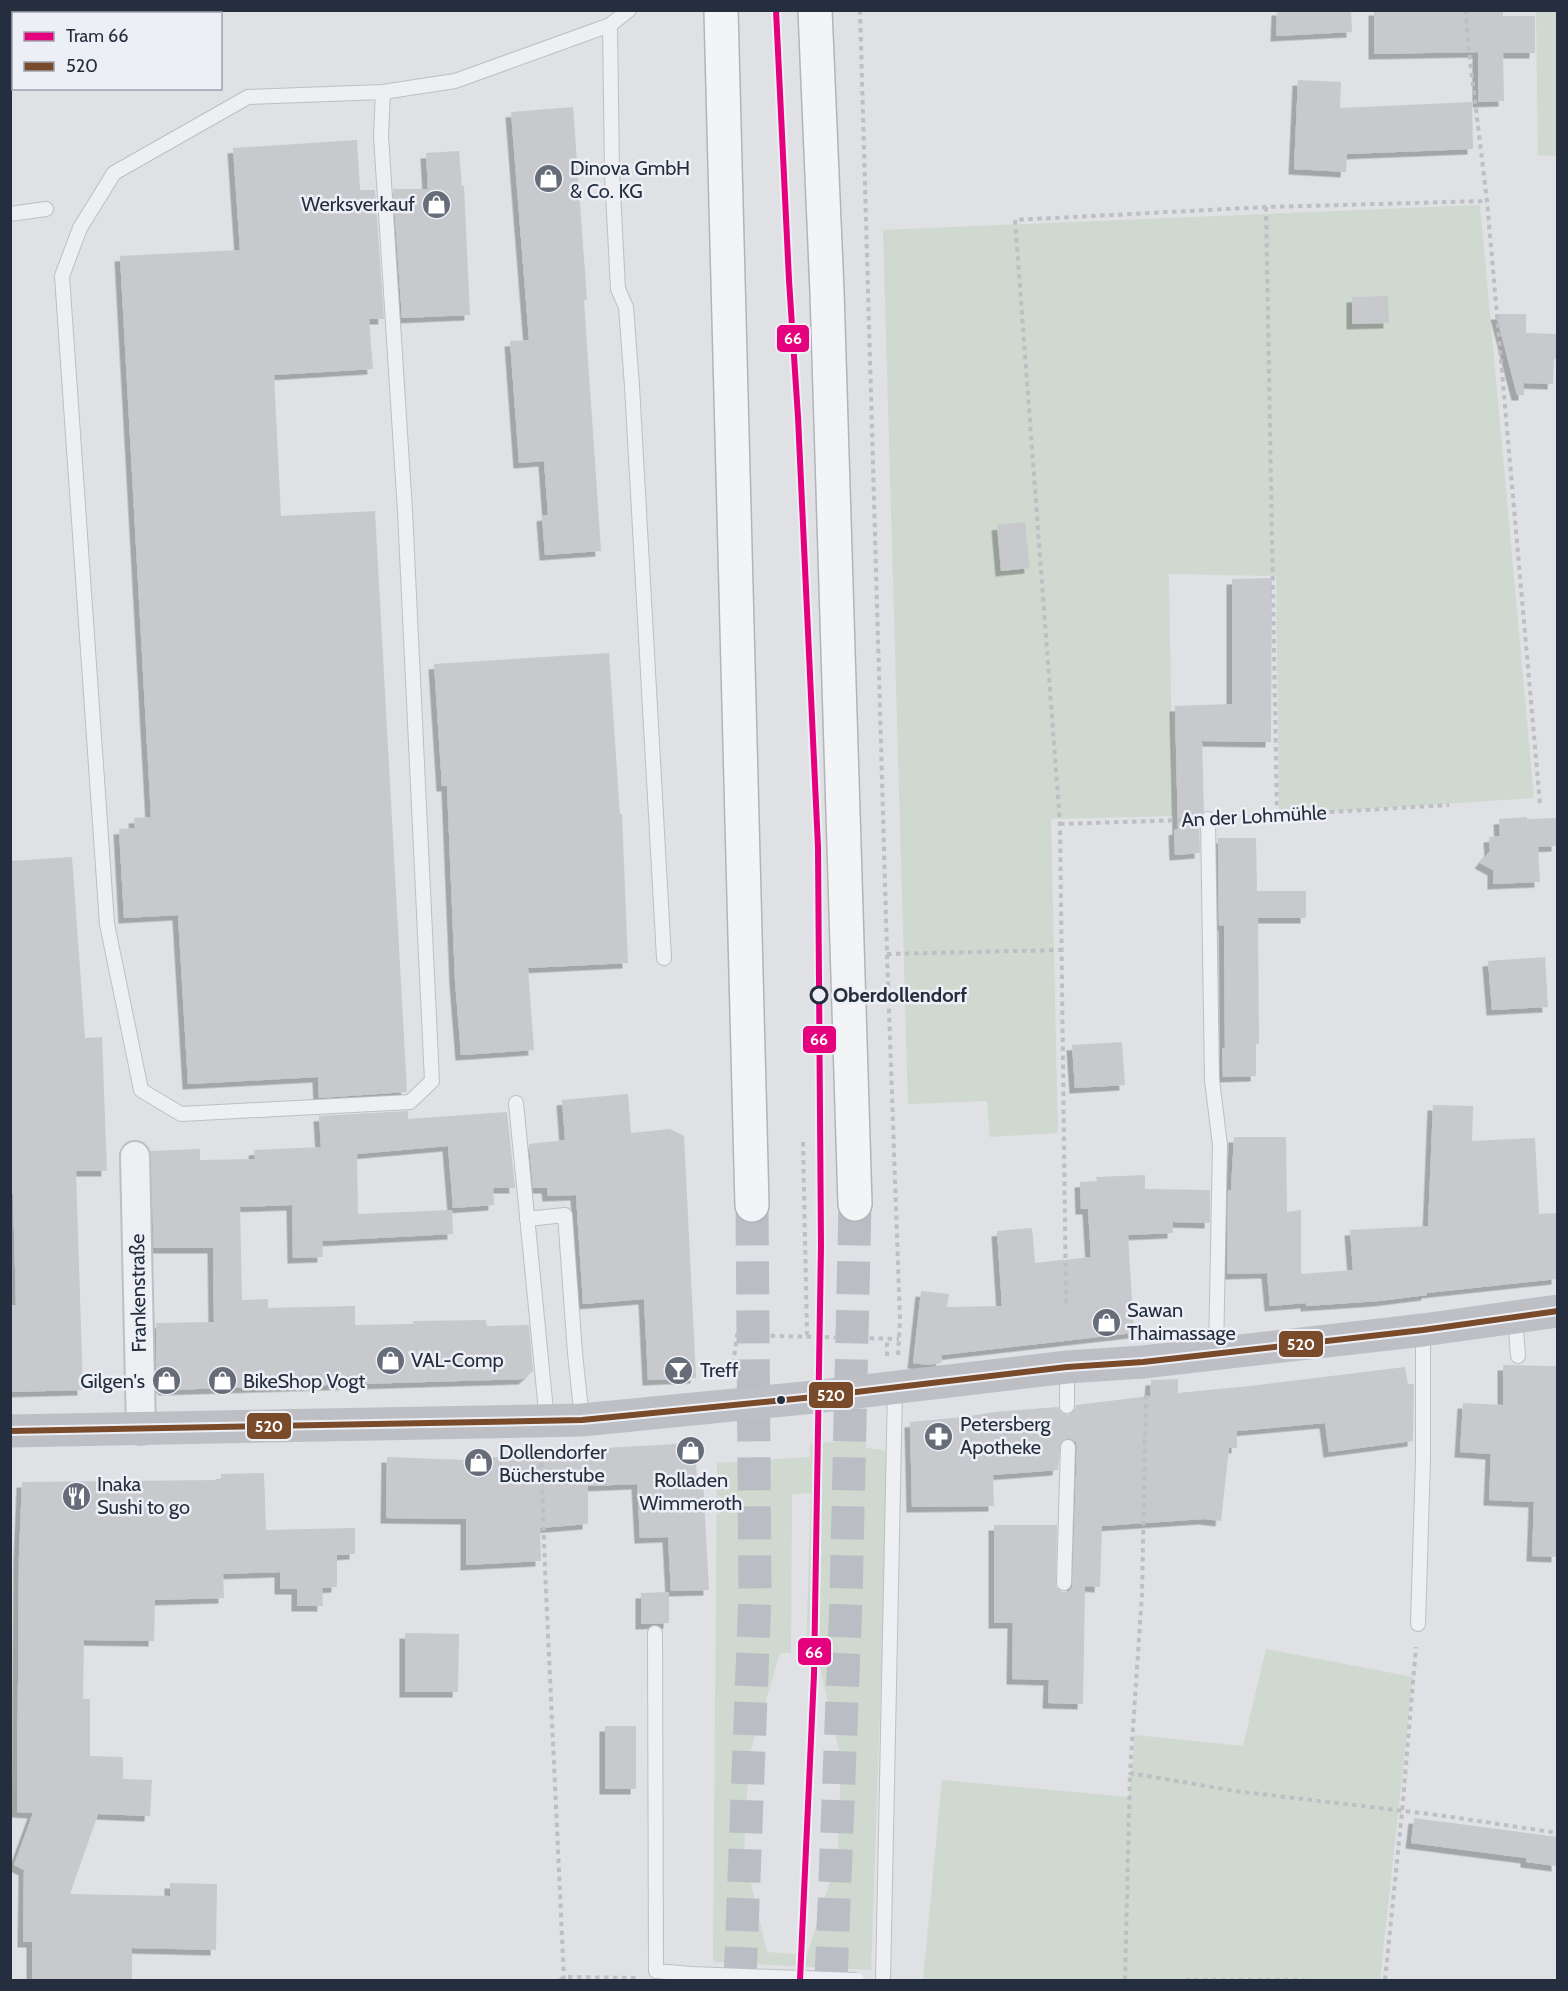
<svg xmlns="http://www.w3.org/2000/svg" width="1568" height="1991" font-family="Cabin,sans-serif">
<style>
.green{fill:#cfd9cf;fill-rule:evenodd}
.building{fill:#c7c9cd;filter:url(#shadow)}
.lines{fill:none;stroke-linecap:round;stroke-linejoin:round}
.highway-tunnel{stroke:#babdc3;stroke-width:33;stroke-dasharray:33 16;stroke-linecap:butt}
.lane-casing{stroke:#bdbfc2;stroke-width:16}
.street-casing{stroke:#bdbfc2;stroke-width:32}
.highway-casing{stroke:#b1b4b9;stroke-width:36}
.path{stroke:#bebfc5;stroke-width:4;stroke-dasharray:4.5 4.5;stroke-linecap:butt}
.lane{stroke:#eeeff2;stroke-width:14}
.street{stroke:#eeeff2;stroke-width:28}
.secondary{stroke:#bdbfc5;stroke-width:33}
.highway{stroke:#f3f4f5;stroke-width:33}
.lane-bridge-casing{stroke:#bdbfc2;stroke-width:16;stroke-linecap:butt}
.lane-bridge{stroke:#eeeff2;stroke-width:14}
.bus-1-casing{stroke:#eceff5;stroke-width:10}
.bus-1{stroke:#7a4b2a;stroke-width:6}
.tram-1-casing{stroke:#eceff5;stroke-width:10}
.tram-1{stroke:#e5007d;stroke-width:6}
.stop-dot{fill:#eceff5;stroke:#252e3f;stroke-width:3}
.bus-dot{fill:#252e3f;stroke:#eceff5;stroke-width:2}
.labels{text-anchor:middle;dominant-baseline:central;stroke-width:5;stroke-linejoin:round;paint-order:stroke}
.poi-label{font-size:20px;fill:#252e3f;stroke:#eceff5;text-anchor:start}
.street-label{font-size:20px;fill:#252e3f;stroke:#eceff5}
.stop-label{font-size:20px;font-weight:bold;fill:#252e3f;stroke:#eceff5;text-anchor:start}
.line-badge{stroke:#eceff5;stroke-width:2}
.badge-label{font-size:16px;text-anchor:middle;font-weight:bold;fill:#fff}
</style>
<defs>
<filter id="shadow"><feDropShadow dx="-5.5" dy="5.5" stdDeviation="0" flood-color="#0004"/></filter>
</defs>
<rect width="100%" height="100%" fill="#dfe1e4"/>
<g class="green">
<polygon points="1536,11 1557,11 1557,156 1538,155"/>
<polygon points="1480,205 1534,798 1279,815 1276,576 1169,574 1173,816 1051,819 1058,1133 990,1137 987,1101 908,1104 883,230"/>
<path d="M865 1439 866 1448 889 1451 871 1970 713 1962 717 1463 810 1457V1444ZM811 1493 806 1653 817 1654 841 1759 838 1856 807 1955 767 1952 744 1854 749 1756 780 1653H791L792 1494Z"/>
<polygon points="1266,1649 1413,1677 1380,1980 923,1980 942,1780 1129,1797 1135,1735 1243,1746"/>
</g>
<g class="building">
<polygon points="1277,10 1351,10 1352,32 1276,36"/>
<polygon points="1374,10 1503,10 1503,16 1535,16 1535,53 1503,53 1504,101 1478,102 1478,52 1374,54"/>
<polygon points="1298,80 1341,82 1340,108 1472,102 1473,149 1347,154 1346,172 1294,169"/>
<polygon points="573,107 587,300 584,300 601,551 545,555 542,516 548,515 544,461 519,463 510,341 529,340 511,112"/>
<polygon points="357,140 360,190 375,190 384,319 369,319 373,369 274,375 281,516 375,511 407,1092 319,1098 318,1077 188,1084 178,915 124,918 119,829 135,828 134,818 151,817 120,256 240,250 233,148"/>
<polygon points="459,151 462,186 464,186 470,315 402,318 393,189 428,189 426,153"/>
<polygon points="1388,296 1389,323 1352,324 1352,297"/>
<polygon points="1496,314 1526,314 1526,333 1557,334 1557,359 1554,359 1553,384 1524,383 1524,395 1517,395"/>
<polygon points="1025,522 1030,568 1001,571 997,525"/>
<polygon points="1272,578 1271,742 1202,741 1204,811 1199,819 1200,853 1175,855 1174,830 1178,829 1175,706 1232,704 1232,579"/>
<polygon points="609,653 620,814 622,814 628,963 528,968 534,1050 461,1055 455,980 447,786 442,786 434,664"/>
<polygon points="1527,817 1527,819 1557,818 1557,846 1538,847 1540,882 1493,884 1493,870 1480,863 1490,851 1489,837 1500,836 1499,819"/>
<polygon points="1218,838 1256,838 1257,891 1306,891 1306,918 1258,918 1259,1044 1256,1044 1256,1076 1223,1077 1222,1048 1225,1048 1224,925 1219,926"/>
<polygon points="72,857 85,1038 102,1037 107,1171 76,1171 83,1390 10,1392 10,1305 16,1305 13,1194 10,1194 10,861"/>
<polygon points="1545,957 1548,1007 1492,1010 1488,961"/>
<polygon points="1122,1042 1125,1085 1075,1088 1072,1045"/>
<polygon points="628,1094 631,1133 670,1129 684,1136 696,1378 648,1380 644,1299 583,1304 576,1195 548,1196 547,1188 533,1188 529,1144 565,1140 562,1100"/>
<polygon points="1433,1105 1473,1106 1472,1141 1535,1138 1539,1214 1557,1213 1557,1279 1427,1293 1427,1295 1379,1301 1306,1306 1306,1303 1270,1306 1267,1273 1227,1274 1228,1190 1231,1190 1234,1137 1286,1137 1287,1212 1301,1210 1301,1274 1353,1270 1350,1230 1428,1226"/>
<polygon points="408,1111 408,1119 507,1112 515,1188 493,1188 494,1205 453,1208 448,1146 357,1154 358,1214 452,1210 453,1234 322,1241 323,1257 293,1258 292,1205 240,1207 242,1300 268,1299 268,1308 355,1306 355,1325 413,1324 413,1321 486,1320 487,1326 529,1325 533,1371 524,1379 165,1390 156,1382 156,1323 214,1322 213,1248 154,1248 150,1151 200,1149 200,1160 255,1159 254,1150 321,1147 319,1116"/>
<polygon points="1145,1175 1145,1189 1210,1190 1210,1223 1173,1222 1173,1233 1128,1235 1134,1333 942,1355 941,1363 928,1365 913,1363 921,1291 949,1294 947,1307 1002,1306 997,1231 1032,1228 1035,1263 1091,1257 1088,1209 1081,1209 1080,1182 1097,1181 1096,1177"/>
<polygon points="1503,1365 1557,1366 1557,1557 1532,1556 1534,1502 1489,1500 1491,1454 1460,1452 1463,1403 1503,1405"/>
<polygon points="1405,1367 1408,1384 1414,1384 1413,1441 1329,1452 1325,1423 1237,1431 1237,1448 1229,1448 1221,1521 1204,1519 1102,1526 1100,1587 1085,1586 1083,1704 1048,1703 1049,1680 1012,1679 1013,1623 994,1623 994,1525 1057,1525 1056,1587 1063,1592 1069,1591 1072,1587 1077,1447 1076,1442 1069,1438 1061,1442 1058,1470 993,1475 994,1506 912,1507 910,1422 964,1417 994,1412 1058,1407 1062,1413 1068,1415 1074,1411 1076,1405 1150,1396 1151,1380 1178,1379 1178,1393 1250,1386"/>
<polygon points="695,1443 697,1480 703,1480 709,1590 671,1591 668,1537 640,1538 637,1484 588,1486 588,1524 540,1528 541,1561 466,1565 466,1519 386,1518 387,1457 466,1460 466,1458 548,1455 548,1451"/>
<polygon points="264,1473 266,1530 355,1528 355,1554 337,1555 337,1587 322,1588 323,1606 297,1606 297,1589 280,1589 280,1572 223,1574 224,1598 155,1600 154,1641 84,1640 83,1699 90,1699 90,1756 123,1757 123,1779 152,1780 150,1816 98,1814 70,1894 170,1896 170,1883 217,1884 216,1950 132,1948 132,1980 32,1980 32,1942 23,1942 24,1870 14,1865 33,1813 17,1812 19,1555 22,1482 221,1480 221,1474"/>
<polygon points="669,1592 669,1623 641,1624 641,1593"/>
<polygon points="405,1633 459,1634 458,1692 405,1692"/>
<rect x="605" y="1726" width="31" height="63"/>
<polygon points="1414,1818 1557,1837 1557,1866 1526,1862 1526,1858 1411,1843"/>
</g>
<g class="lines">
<g class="highway-tunnel">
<polyline points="740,1980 755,1594 752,1205"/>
<polyline points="831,1980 846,1599 855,1204"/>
</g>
<defs>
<g id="lane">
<polyline points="629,10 610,25 612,174 618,289 626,307 632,386 664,958"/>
<polyline points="383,92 381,136 405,511 432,1081 410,1102 181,1114 141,1090 107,924 62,276 80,228 114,173 248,97 383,92 455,81 610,25"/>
<polyline points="10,214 46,209"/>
<polyline points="1208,819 1212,1080 1220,1145 1216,1353"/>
<polyline points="516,1103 547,1421"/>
<polyline points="527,1219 565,1215 575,1353 582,1420"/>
<polyline points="1515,1317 1518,1356"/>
<polyline points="1067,1367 1067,1406"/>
<polyline points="1064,1583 1068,1447"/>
<polyline points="1418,1624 1423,1459 1423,1330"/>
<polyline points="655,1633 656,1971 691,1974"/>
<polyline points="883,1980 895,1388"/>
</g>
<polyline id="street" points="135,1156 141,1430"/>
<g id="highway">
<polyline points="721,10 752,1205"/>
<polyline points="815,10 827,292 855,1204"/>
</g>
</defs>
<use href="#lane" class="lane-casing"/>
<use href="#street" class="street-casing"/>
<use href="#highway" class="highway-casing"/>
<g class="path">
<polyline points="860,10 887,954 900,1320 898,1356"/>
<polyline points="1466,10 1468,43 1487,201 1540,804"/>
<polyline points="1266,207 1277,816"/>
<polyline points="1231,818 1449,805"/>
<polyline points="1060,824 1184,820"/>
<polyline points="887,954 1061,950"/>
<polyline points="803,1142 807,1335"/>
<polyline points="1066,1303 1060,824 1015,220 1266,207 1487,201"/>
<polyline points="887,1356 887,1339"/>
<polyline points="732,1373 737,1335 899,1339"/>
<polyline points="1146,1395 1142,1594 1130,1773 1235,1791 1438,1815 1558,1833"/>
<polyline points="541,1454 545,1569 564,1980"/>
<polyline points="560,1980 564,1977 636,1978"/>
<polyline points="1125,1980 1130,1773"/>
<polyline points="1185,1980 1305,1980"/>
<polyline points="1385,1980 1402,1812 1416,1647"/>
</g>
<use href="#lane" class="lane"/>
<use href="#street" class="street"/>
<polyline class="secondary" points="10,1431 582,1420 814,1397 1067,1367 1143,1362 1423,1330 1558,1311"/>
<use href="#highway" class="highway"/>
<defs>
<polyline id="lane-bridge" points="691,1974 857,1980"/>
</defs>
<use href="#lane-bridge" class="lane-bridge-casing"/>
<use href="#lane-bridge" class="lane-bridge"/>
<defs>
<polyline id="bus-1" points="10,1431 582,1420 814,1397 1067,1367 1143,1362 1423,1330 1558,1311"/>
</defs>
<use href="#bus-1" class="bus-1-casing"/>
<use href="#bus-1" class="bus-1"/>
<defs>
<polyline id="tram-1" points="776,10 789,280 798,417 818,847 821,1246 814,1674 800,1980"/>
</defs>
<use href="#tram-1" class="tram-1-casing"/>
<use href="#tram-1" class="tram-1"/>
</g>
<defs>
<symbol id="shop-disc" viewBox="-11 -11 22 22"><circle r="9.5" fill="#666d79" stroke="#eceff5"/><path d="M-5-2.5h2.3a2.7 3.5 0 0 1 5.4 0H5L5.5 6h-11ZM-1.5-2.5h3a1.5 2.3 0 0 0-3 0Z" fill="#fff"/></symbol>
<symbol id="bar-disc" viewBox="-11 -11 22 22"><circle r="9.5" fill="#666d79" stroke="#eceff5"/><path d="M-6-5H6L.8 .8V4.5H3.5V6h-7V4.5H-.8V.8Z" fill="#fff"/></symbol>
<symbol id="pharmacy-disc" viewBox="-11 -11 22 22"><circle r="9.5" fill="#666d79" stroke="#eceff5"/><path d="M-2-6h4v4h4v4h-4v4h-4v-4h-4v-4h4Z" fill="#fff"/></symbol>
<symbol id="restaurant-disc" viewBox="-11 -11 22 22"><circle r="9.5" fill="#666d79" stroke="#eceff5"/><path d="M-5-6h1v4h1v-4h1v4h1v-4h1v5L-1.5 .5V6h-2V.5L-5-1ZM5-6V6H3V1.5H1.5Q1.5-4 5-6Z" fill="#fff"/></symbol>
</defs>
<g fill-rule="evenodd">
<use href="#shop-disc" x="532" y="162" width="33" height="33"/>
<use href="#shop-disc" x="420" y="188" width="33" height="33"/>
<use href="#shop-disc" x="1090" y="1306" width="33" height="33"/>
<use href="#shop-disc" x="374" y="1344" width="33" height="33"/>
<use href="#bar-disc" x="662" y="1354" width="33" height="33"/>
<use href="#shop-disc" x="150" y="1364" width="33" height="33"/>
<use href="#shop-disc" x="206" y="1364" width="33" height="33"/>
<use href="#pharmacy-disc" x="922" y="1420" width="33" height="33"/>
<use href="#shop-disc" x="674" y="1434" width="33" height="33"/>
<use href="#shop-disc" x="462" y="1446" width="33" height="33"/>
<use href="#restaurant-disc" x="60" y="1480" width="33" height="33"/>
</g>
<circle class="stop-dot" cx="819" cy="995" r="8"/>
<circle class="bus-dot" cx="781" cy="1400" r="5"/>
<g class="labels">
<g class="poi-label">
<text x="570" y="168">Dinova GmbH<tspan x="570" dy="23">&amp; Co. KG</tspan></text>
<text x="415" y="204" text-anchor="end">Werksverkauf</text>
<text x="1127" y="1310">Sawan<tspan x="1127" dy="23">Thaimassage</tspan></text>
<text x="411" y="1360">VAL-Comp</text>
<text x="700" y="1370">Treff</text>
<text x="145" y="1381" text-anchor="end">Gilgen's</text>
<text x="243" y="1381">BikeShop Vogt</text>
<text x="960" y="1424">Petersberg<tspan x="960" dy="23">Apotheke</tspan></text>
<text x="499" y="1452">Dollendorfer<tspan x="499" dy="23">Bücherstube</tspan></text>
<text x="691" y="1480" text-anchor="middle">Rolladen<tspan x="691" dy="23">Wimmeroth</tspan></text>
<text x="97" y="1484">Inaka<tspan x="97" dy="23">Sushi to go</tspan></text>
</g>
<g class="street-label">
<text transform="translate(1254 816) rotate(-3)">An der Lohmühle</text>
<text transform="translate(138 1293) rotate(-91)">Frankenstraße</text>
</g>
<g class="stop-label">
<text x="833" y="995">Oberdollendorf</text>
</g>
</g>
<g class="line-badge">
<rect x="776" y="324" width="34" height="29" rx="6" fill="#e5007d"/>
<rect x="802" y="1025" width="35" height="29" rx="6" fill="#e5007d"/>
<rect x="1278" y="1330" width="46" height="28" rx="6" fill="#7a4b2a"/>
<rect x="808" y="1381" width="46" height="28" rx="6" fill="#7a4b2a"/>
<rect x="246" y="1412" width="46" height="28" rx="6" fill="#7a4b2a"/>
<rect x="797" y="1637" width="35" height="29" rx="6" fill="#e5007d"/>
</g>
<g class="badge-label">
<text x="793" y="344">66</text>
<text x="819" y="1045">66</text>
<text x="1301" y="1350">520</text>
<text x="831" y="1401">520</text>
<text x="269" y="1432">520</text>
<text x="814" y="1658">66</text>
</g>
<rect width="1568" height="1991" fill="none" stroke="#252e3f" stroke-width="24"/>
<rect x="12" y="12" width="210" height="78" fill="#eceff5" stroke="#9ca2ac" stroke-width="1.5"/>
<rect x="24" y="32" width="30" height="9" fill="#e5007d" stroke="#9ca2ac" stroke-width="1.5"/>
<text x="66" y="42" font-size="18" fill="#252e3f">Tram 66</text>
<rect x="24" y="62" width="30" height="9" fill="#7a4b2a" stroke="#9ca2ac" stroke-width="1.5"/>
<text x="66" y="72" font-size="18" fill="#252e3f">520</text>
</svg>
